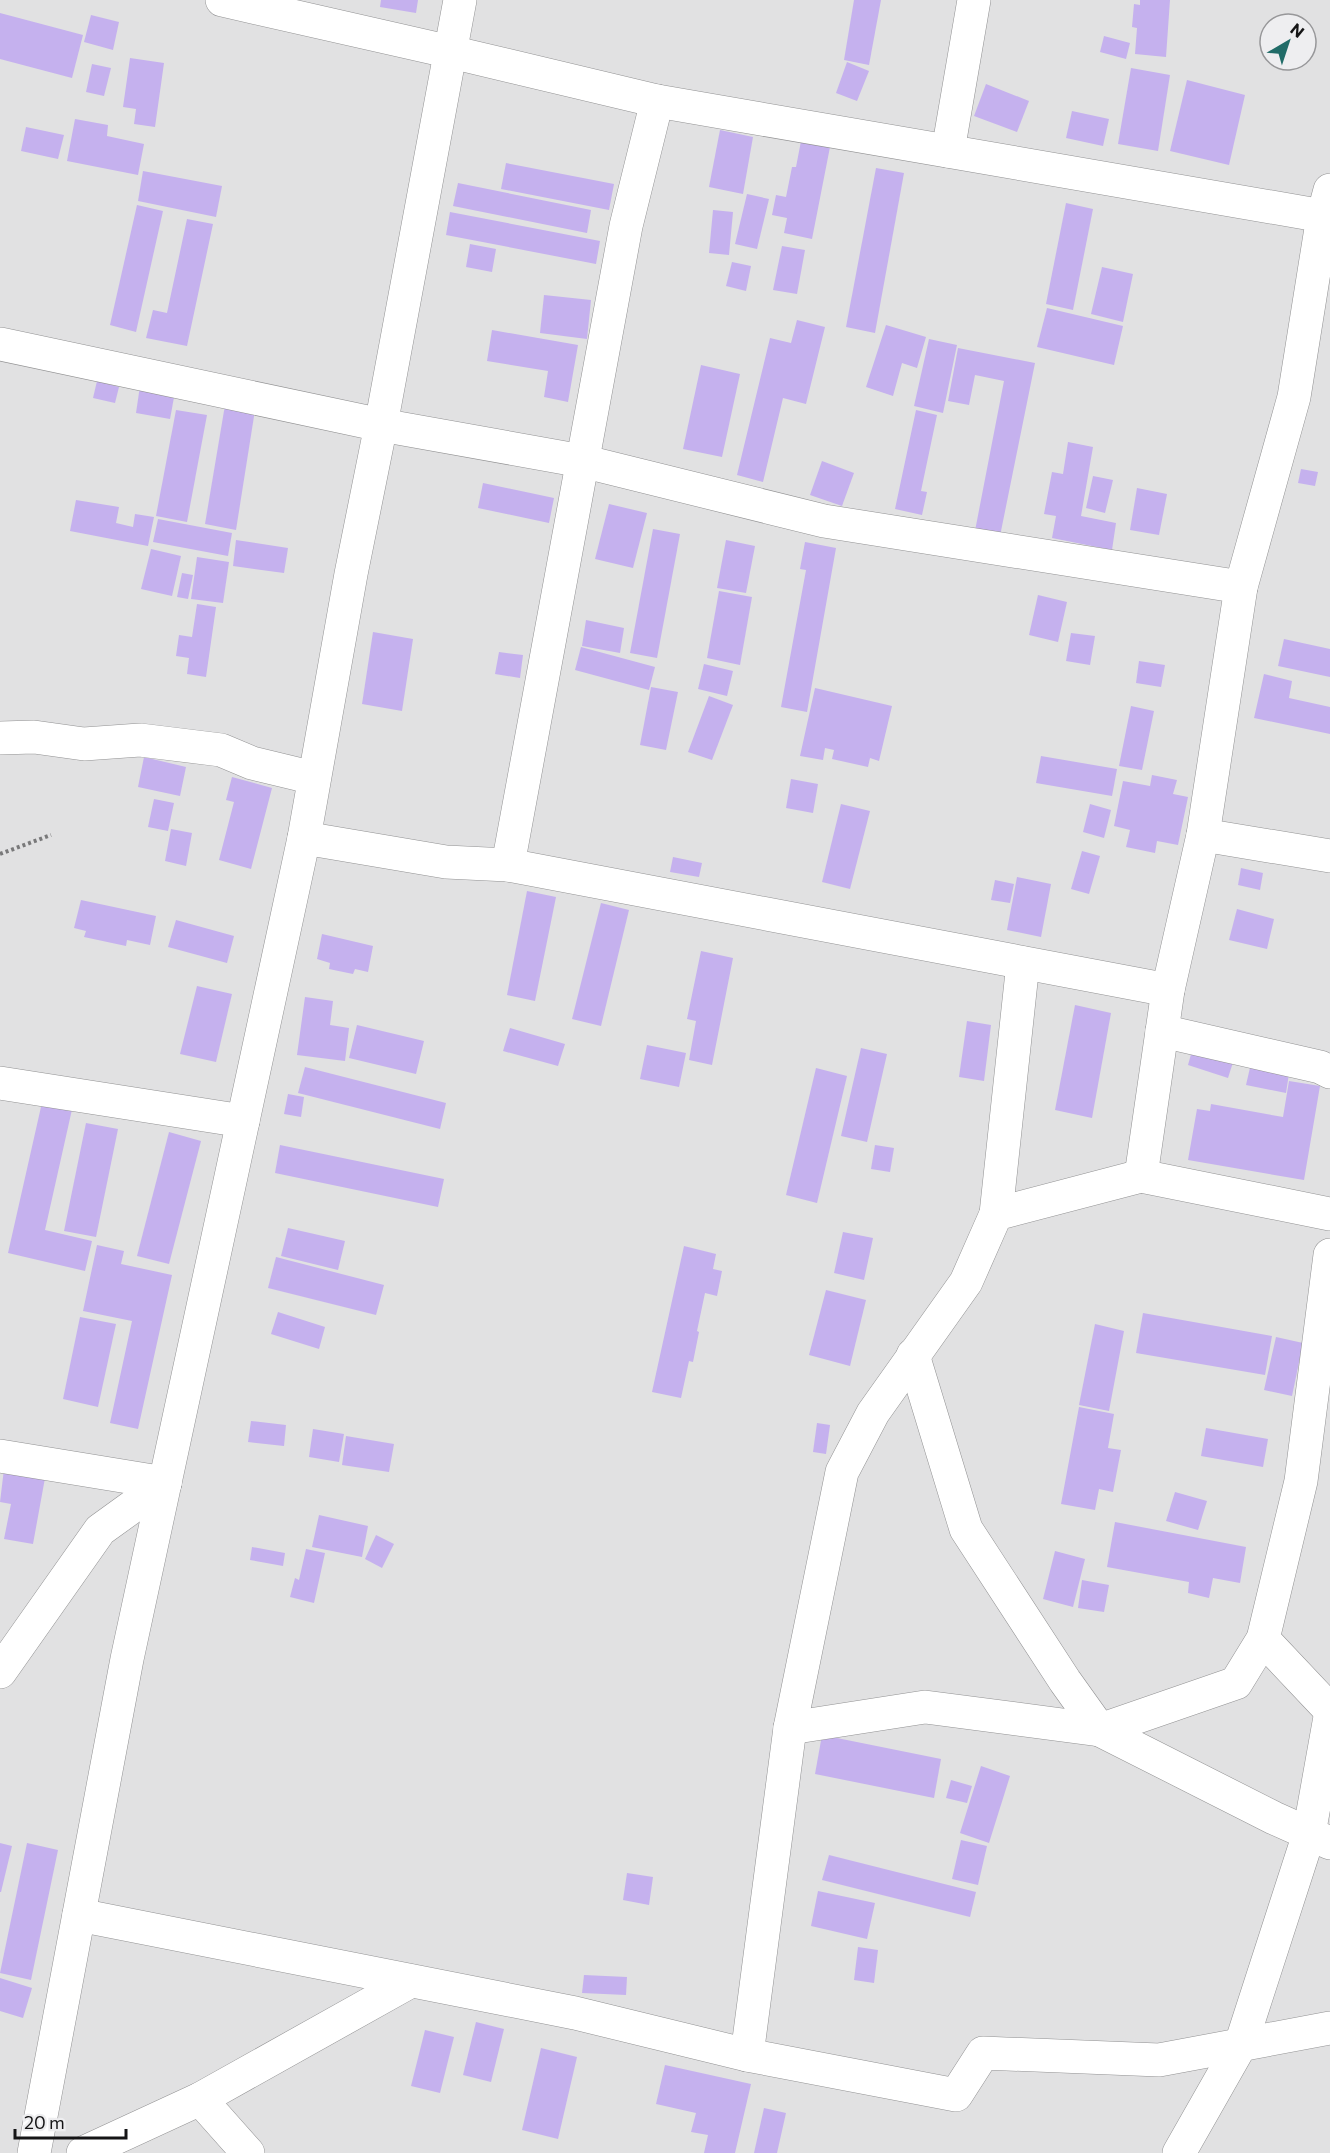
<svg xmlns="http://www.w3.org/2000/svg" width="1330" height="2153" font-family="Commissioner,sans-serif">
<style>
.building{fill:#c5b1ee}
.lines{fill:none;stroke-linecap:round;stroke-linejoin:round}
.street-casing{stroke:#929293;stroke-width:34}
.path{stroke:#79797a;stroke-width:4;stroke-dasharray:3 3;stroke-linecap:butt}
.street{stroke:#fff;stroke-width:33}
</style>
<rect width="100%" height="100%" fill="#e1e1e2"/>
<g class="building">
<polygon points="381,0 418,0 416,13 380,7"/>
<polygon points="854,0 881,0 869,65 844,60"/>
<polygon points="1140,0 1170,0 1166,57 1135,54 1137,28 1132,27 1134,4 1140,5"/>
<polygon points="0,13 83,35 72,78 0,59"/>
<polygon points="91,15 119,22 113,50 84,42"/>
<polygon points="1104,36 1130,43 1126,59 1100,52"/>
<polygon points="130,58 164,63 155,127 134,124 136,109 123,107"/>
<polygon points="847,62 869,71 857,101 836,93"/>
<polygon points="92,64 111,68 104,96 86,92"/>
<polygon points="1131,68 1170,75 1158,151 1118,144"/>
<polygon points="1187,80 1245,95 1229,165 1170,151"/>
<polygon points="986,84 1029,101 1017,132 974,116"/>
<polygon points="1072,111 1109,119 1103,146 1066,138"/>
<polygon points="75,119 108,125 107,136 144,144 138,175 67,161"/>
<polygon points="26,127 64,135 58,159 21,151"/>
<polygon points="720,130 753,137 743,194 709,187"/>
<polygon points="801,141 830,147 812,239 784,233 787,218 772,215 776,195 786,197 792,167 796,167"/>
<polygon points="506,163 614,184 609,210 501,189"/>
<polygon points="876,168 904,173 875,333 846,327"/>
<polygon points="143,171 222,186 216,217 138,201"/>
<polygon points="458,183 591,210 587,233 453,206"/>
<polygon points="747,194 769,199 757,249 735,244"/>
<polygon points="1066,203 1093,209 1073,310 1046,304"/>
<polygon points="137,205 163,211 136,332 110,325"/>
<polygon points="713,210 733,212 729,255 709,253"/>
<polygon points="450,212 600,241 596,264 446,235"/>
<polygon points="187,219 213,224 187,346 146,338 153,310 167,313"/>
<polygon points="470,244 496,249 492,272 466,267"/>
<polygon points="782,246 805,250 797,294 773,290"/>
<polygon points="732,262 751,266 746,291 726,286"/>
<polygon points="1102,267 1133,274 1123,322 1091,314"/>
<polygon points="544,295 591,300 587,339 540,333"/>
<polygon points="1047,308 1123,326 1114,365 1037,347"/>
<polygon points="797,320 825,327 806,404 783,398 763,482 737,475 770,338 791,343"/>
<polygon points="886,325 926,337 917,368 902,363 893,396 866,387"/>
<polygon points="492,330 578,345 568,402 544,397 548,371 487,361"/>
<polygon points="929,339 957,345 943,413 914,406"/>
<polygon points="958,348 1035,363 999,541 974,536 1004,381 975,375 969,405 948,401"/>
<polygon points="701,365 740,374 722,457 683,449"/>
<polygon points="97,381 119,387 115,403 93,398"/>
<polygon points="140,386 175,392 170,419 136,413"/>
<polygon points="225,405 255,410 236,530 205,524"/>
<polygon points="176,410 207,415 187,522 156,516"/>
<polygon points="916,410 937,415 921,491 927,492 922,515 895,509"/>
<polygon points="1068,442 1093,447 1081,516 1116,523 1112,550 1052,538 1056,516 1044,514 1052,472 1063,474"/>
<polygon points="822,461 854,473 842,506 810,495"/>
<polygon points="1301,469 1318,472 1315,486 1298,483"/>
<polygon points="1093,476 1113,480 1105,513 1086,508"/>
<polygon points="483,483 554,498 549,523 478,508"/>
<polygon points="1137,488 1167,494 1159,535 1130,530"/>
<polygon points="76,500 119,507 116,523 133,527 135,514 154,517 148,546 70,531"/>
<polygon points="609,504 647,513 633,568 595,559"/>
<polygon points="158,519 232,533 228,556 153,542"/>
<polygon points="653,529 680,534 657,658 630,653"/>
<polygon points="236,540 288,548 284,573 233,566"/>
<polygon points="726,540 755,546 746,593 717,588"/>
<polygon points="805,542 836,548 807,712 781,707 806,570 800,569"/>
<polygon points="151,549 181,556 172,596 141,589"/>
<polygon points="197,557 229,562 223,603 191,599"/>
<polygon points="182,573 193,575 188,599 177,597"/>
<polygon points="719,591 752,597 740,665 707,658"/>
<polygon points="1038,595 1067,602 1058,642 1029,635"/>
<polygon points="197,604 216,607 206,677 187,674 189,658 176,656 179,635 192,637"/>
<polygon points="586,620 624,628 620,653 582,646"/>
<polygon points="373,632 413,639 402,711 362,704"/>
<polygon points="1071,633 1095,636 1090,665 1066,661"/>
<polygon points="1284,639 1330,649 1330,677 1278,666"/>
<polygon points="581,647 655,667 649,690 575,670"/>
<polygon points="499,652 523,655 520,678 495,674"/>
<polygon points="1139,661 1165,665 1161,687 1136,683"/>
<polygon points="704,664 733,671 727,696 698,689"/>
<polygon points="1264,674 1292,681 1289,698 1330,707 1330,734 1254,718"/>
<polygon points="651,687 678,692 666,750 640,745"/>
<polygon points="815,688 892,706 879,761 870,758 868,767 832,759 834,750 825,748 823,760 800,756"/>
<polygon points="709,696 733,705 712,760 688,752"/>
<polygon points="1131,706 1154,711 1142,770 1119,766"/>
<polygon points="1041,756 1117,769 1112,796 1036,783"/>
<polygon points="144,757 186,767 180,796 138,787"/>
<polygon points="1152,775 1177,780 1173,794 1188,797 1178,845 1157,841 1155,853 1126,847 1130,830 1114,826 1123,781 1150,786"/>
<polygon points="232,777 272,788 251,869 219,860 234,802 226,800"/>
<polygon points="791,779 818,784 813,813 786,808"/>
<polygon points="154,799 174,803 168,831 148,827"/>
<polygon points="841,804 870,811 850,889 822,882"/>
<polygon points="1090,804 1111,810 1104,838 1083,832"/>
<polygon points="171,829 192,833 186,866 165,861"/>
<polygon points="1082,851 1100,856 1089,894 1071,889"/>
<polygon points="673,857 702,863 699,877 670,872"/>
<polygon points="1241,868 1263,873 1260,890 1238,885"/>
<polygon points="1017,877 1051,884 1041,937 1007,930"/>
<polygon points="995,880 1014,884 1010,903 991,900"/>
<polygon points="527,891 556,897 535,1001 507,995"/>
<polygon points="81,900 156,916 150,945 127,940 126,946 84,937 86,931 74,928"/>
<polygon points="601,903 629,910 601,1026 572,1019"/>
<polygon points="1237,909 1274,919 1267,949 1229,940"/>
<polygon points="176,920 234,936 227,963 168,947"/>
<polygon points="322,934 373,946 368,972 355,969 353,974 329,969 330,963 317,959"/>
<polygon points="701,951 733,958 712,1065 689,1060 696,1021 687,1019"/>
<polygon points="197,986 232,994 216,1062 180,1054"/>
<polygon points="305,997 333,1001 330,1025 349,1028 345,1061 297,1055"/>
<polygon points="1075,1005 1111,1013 1092,1118 1055,1110"/>
<polygon points="967,1021 991,1025 984,1081 959,1077"/>
<polygon points="357,1025 424,1041 416,1074 349,1058"/>
<polygon points="510,1028 565,1044 558,1066 503,1051"/>
<polygon points="647,1045 686,1053 679,1087 640,1079"/>
<polygon points="1193,1047 1234,1059 1228,1078 1188,1065"/>
<polygon points="861,1048 887,1054 867,1142 841,1136"/>
<polygon points="1252,1059 1290,1067 1286,1093 1246,1085"/>
<polygon points="305,1067 446,1103 440,1129 298,1093"/>
<polygon points="816,1068 847,1076 817,1203 786,1195"/>
<polygon points="1289,1081 1320,1086 1304,1180 1188,1160 1197,1109 1210,1111 1211,1104 1283,1117"/>
<polygon points="288,1094 304,1097 301,1117 284,1114"/>
<polygon points="43,1098 73,1105 45,1230 92,1241 85,1271 8,1253"/>
<polygon points="86,1123 118,1129 96,1237 64,1231"/>
<polygon points="169,1132 201,1141 169,1264 137,1256"/>
<polygon points="280,1145 444,1179 438,1207 275,1173"/>
<polygon points="875,1145 894,1148 890,1172 871,1169"/>
<polygon points="288,1228 345,1241 338,1270 281,1256"/>
<polygon points="843,1232 873,1238 864,1280 834,1273"/>
<polygon points="97,1245 124,1251 121,1264 172,1275 138,1429 110,1423 132,1321 83,1311"/>
<polygon points="684,1246 716,1254 713,1269 722,1271 717,1296 705,1293 697,1331 699,1332 693,1362 689,1361 681,1398 652,1392"/>
<polygon points="276,1257 384,1285 376,1315 268,1288"/>
<polygon points="826,1290 866,1300 850,1366 809,1355"/>
<polygon points="278,1312 325,1327 319,1349 271,1334"/>
<polygon points="1143,1313 1272,1336 1265,1375 1136,1353"/>
<polygon points="80,1317 116,1324 98,1407 63,1399"/>
<polygon points="1095,1324 1124,1331 1109,1411 1079,1405"/>
<polygon points="1276,1337 1303,1343 1292,1396 1264,1390"/>
<polygon points="1079,1407 1114,1414 1108,1448 1121,1450 1113,1492 1099,1489 1095,1510 1061,1504"/>
<polygon points="251,1421 286,1425 284,1446 248,1442"/>
<polygon points="817,1423 830,1425 826,1454 813,1452"/>
<polygon points="1206,1428 1268,1439 1263,1467 1201,1456"/>
<polygon points="313,1429 344,1434 339,1462 309,1457"/>
<polygon points="346,1436 394,1444 389,1472 342,1465"/>
<polygon points="4,1469 45,1478 33,1544 4,1539 11,1504 0,1502"/>
<polygon points="1175,1492 1207,1501 1198,1530 1166,1521"/>
<polygon points="319,1515 368,1526 362,1557 312,1547"/>
<polygon points="1115,1522 1246,1547 1240,1583 1213,1578 1209,1598 1188,1593 1189,1582 1107,1567"/>
<polygon points="376,1535 394,1544 382,1568 365,1559"/>
<polygon points="252,1547 285,1553 283,1566 250,1560"/>
<polygon points="306,1549 325,1553 314,1603 290,1597 295,1578 299,1580"/>
<polygon points="1055,1551 1085,1559 1073,1607 1043,1599"/>
<polygon points="1082,1580 1109,1585 1104,1612 1078,1608"/>
<polygon points="822,1735 941,1759 934,1798 815,1774"/>
<polygon points="981,1766 1010,1776 989,1843 960,1833"/>
<polygon points="951,1780 972,1786 967,1803 946,1798"/>
<polygon points="961,1840 987,1846 978,1885 952,1879"/>
<polygon points="0,1843 12,1846 1,1892 0,1892"/>
<polygon points="27,1843 58,1850 31,1980 0,1973"/>
<polygon points="829,1855 976,1892 970,1917 822,1880"/>
<polygon points="627,1873 653,1877 649,1905 623,1900"/>
<polygon points="818,1891 875,1903 867,1939 811,1926"/>
<polygon points="858,1947 878,1950 874,1983 854,1980"/>
<polygon points="584,1975 627,1977 626,1995 582,1993"/>
<polygon points="0,1978 32,1988 23,2018 0,2011"/>
<polygon points="476,2022 504,2029 491,2082 463,2075"/>
<polygon points="425,2030 454,2037 440,2093 411,2086"/>
<polygon points="541,2048 577,2057 558,2139 522,2130"/>
<polygon points="665,2065 751,2084 735,2153 704,2153 708,2135 691,2132 696,2113 656,2104"/>
<polygon points="764,2108 786,2113 777,2153 754,2153"/>
</g>
<g class="lines">
<defs>
<g id="street">
<polyline points="222,0 451,52 657,101 1323,216"/>
<polyline points="948,151 974,0"/>
<polyline points="0,344 381,425 582,461 824,521 1241,587"/>
<polyline points="0,738 34,737 84,744 140,740 221,750 252,763 314,778"/>
<polyline points="1203,835 1330,856"/>
<polyline points="304,838 446,862 508,865 1168,990"/>
<polyline points="508,865 626,226 657,101"/>
<polyline points="1162,1031 1320,1067 1330,1072"/>
<polyline points="0,1083 243,1121"/>
<polyline points="1141,1176 1168,990 1203,835 1241,587 1294,397 1323,216 1330,190"/>
<polyline points="996,1214 1023,963"/>
<polyline points="913,1355 966,1529 1065,1681 1100,1730 1274,1818 1330,1843"/>
<polyline points="0,1456 165,1483"/>
<polyline points="1263,1639 1330,1710"/>
<polyline points="0,1672 100,1530 165,1483"/>
<polyline points="790,1728 925,1707 1100,1730 1236,1683 1263,1639 1301,1481 1330,1255"/>
<polyline points="79,1915 575,2013 747,2055 956,2095 983,2053 1159,2060 1330,2028"/>
<polyline points="747,2055 790,1728 842,1472 873,1413 966,1282 996,1214 1141,1176 1330,1214"/>
<polyline points="200,2099 248,2153"/>
<polyline points="34,2153 127,1659 304,838 351,574 381,425 460,0"/>
<polyline points="83,2153 200,2099 411,1981"/>
<polyline points="1179,2153 1241,2044 1309,1834 1330,1717"/>
</g>
</defs>
<use href="#street" class="street-casing"/>
<polyline class="path" points="0,854 51,835"/>
<use href="#street" class="street"/>
</g>
<g transform="translate(1288 42) rotate(39)"><circle r="28" fill="#eeeef0" stroke="#979799" stroke-width="1.5"/>
<path d="M0-4.5L10 22L0 15L-10 22Z" fill="#216c68"/>
<text y="-9" font-size="16" font-weight="bold" text-anchor="middle" fill="#151516">N</text>
</g>
<path d="M15 2129v9h111v-9" fill="none" stroke="#151516" stroke-width="3"/>
<text x="24" y="2129" font-size="18" fill="#151516" stroke="#eeeef0" stroke-width="4.5" paint-order="stroke">20 m</text>
</svg>
